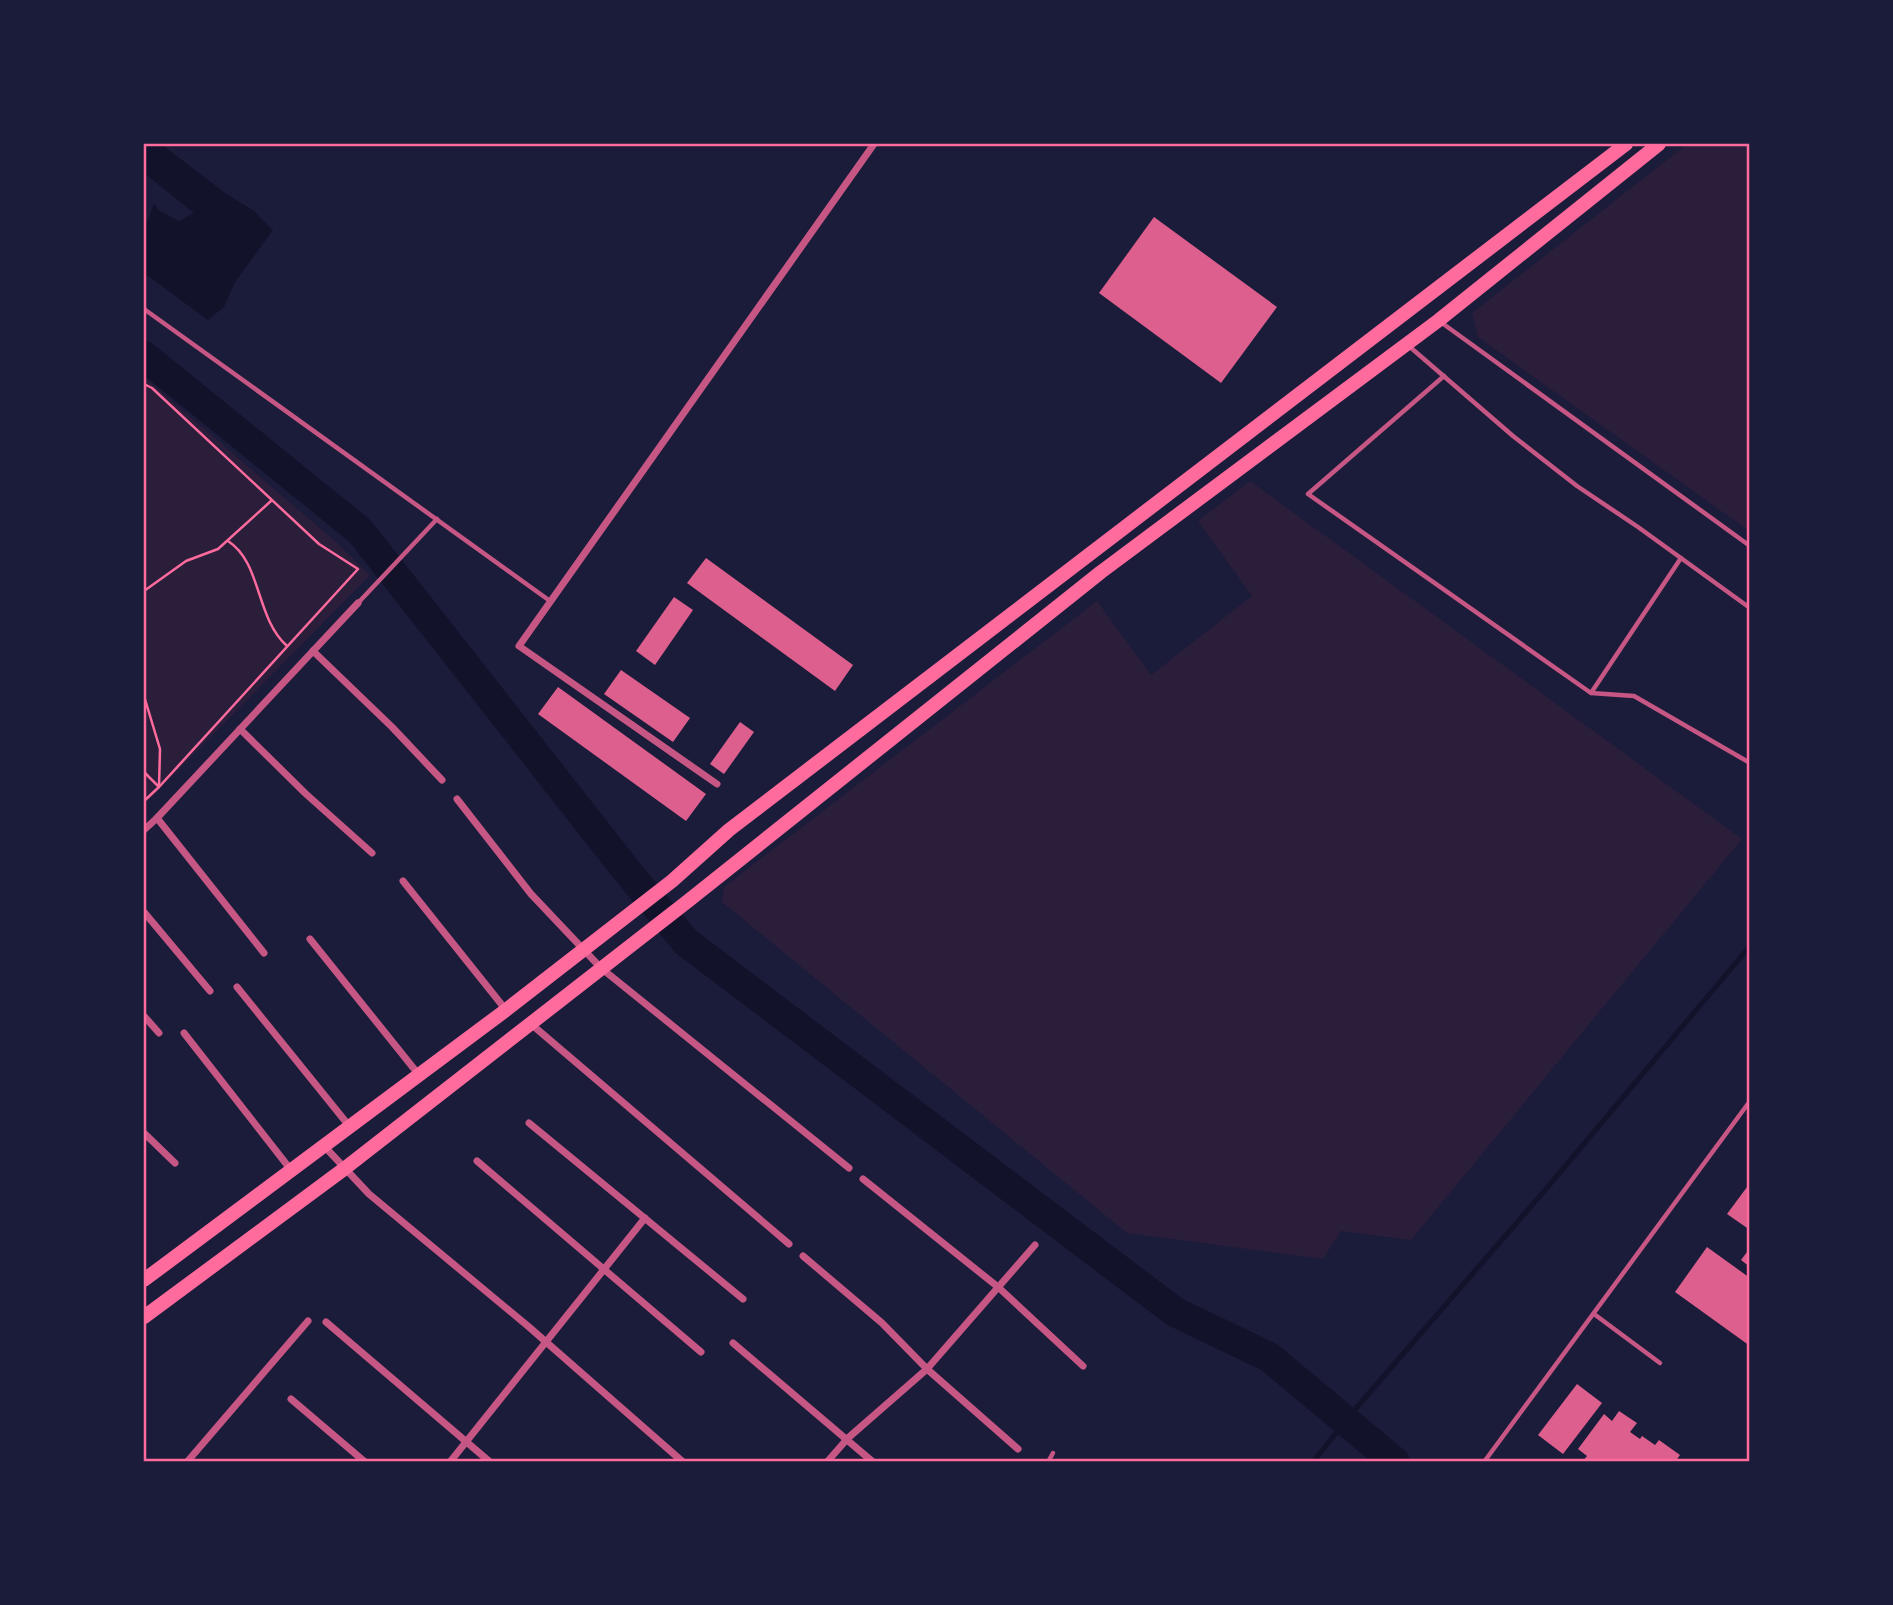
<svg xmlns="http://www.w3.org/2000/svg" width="1893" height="1605" font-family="Roboto,sans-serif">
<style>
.green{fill:#2a1e3b}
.water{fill:#12122b}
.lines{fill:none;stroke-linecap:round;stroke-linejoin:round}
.stream{stroke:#12122b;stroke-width:5}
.river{stroke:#12122b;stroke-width:30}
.building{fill:#dd5f8e}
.path{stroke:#ff6b9d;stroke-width:2.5}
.service{stroke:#c65784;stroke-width:4.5}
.minor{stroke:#c65784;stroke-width:7}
.secondary{stroke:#ff6b9d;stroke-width:14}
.neatline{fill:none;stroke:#ff6b9d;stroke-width:2.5}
</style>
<rect width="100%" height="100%" fill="#1b1b3a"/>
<g class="green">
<polygon points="1687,144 1749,144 1749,531 1478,337 1472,313"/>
<polygon points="144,377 336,542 370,575 144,805"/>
<polygon points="1250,481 1742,839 1411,1240 1341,1231 1323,1259 1127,1233 722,902 724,887 1097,601 1151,675 1252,596 1198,521"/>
</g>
<polygon class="water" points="144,144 161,144 225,193 254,211 273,230 235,282 224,307 208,320 144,273 144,224 148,220 154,203 158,210 179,221 194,213 144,173"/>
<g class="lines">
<polyline class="stream" points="1313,1462 1357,1407 1546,1189 1750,946"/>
<polyline class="river" points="144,356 360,531 627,871 686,942 1175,1312 1269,1357 1395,1462"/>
</g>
<g class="building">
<polygon points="1154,217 1277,307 1221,383 1099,293"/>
<polygon points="706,558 853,665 835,691 687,583"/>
<polygon points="674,597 693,610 655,665 636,651"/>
<polygon points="621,670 690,718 673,742 604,694"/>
<polygon points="558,687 706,794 686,821 538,714"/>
<polygon points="740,722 754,732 724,774 710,764"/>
<polygon points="1750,1183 1750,1230 1727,1214"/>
<polygon points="1707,1247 1750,1278 1750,1346 1675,1292"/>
<polygon points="1750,1248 1750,1267 1741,1260"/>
<polygon points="1577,1384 1602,1403 1563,1454 1538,1435"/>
<polygon points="1619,1411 1637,1423 1630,1432 1640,1439 1642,1436 1655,1445 1659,1440 1680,1455 1675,1462 1582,1462 1587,1456 1578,1449 1604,1414 1612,1421"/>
</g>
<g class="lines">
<g class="path">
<polyline points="144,384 152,388 319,544 358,569 159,787 144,801"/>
<path d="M228 541C262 563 255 617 287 646"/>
<polyline points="144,591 186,561 218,549 271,501"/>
<polyline points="144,696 160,749 159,787 144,772"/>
</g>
<g class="service">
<polyline points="144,309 550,601"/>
<polyline points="1442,323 1750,546"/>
<polyline points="1410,347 1513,436 1577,486 1638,527 1750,608"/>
<polyline points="1444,376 1308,494 1591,693 1634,696 1750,763"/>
<polyline points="358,603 437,519"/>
<polyline points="1591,693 1681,558"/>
<polyline points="1594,1314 1660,1363"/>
<polyline points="1048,1462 1053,1453"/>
<polyline points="1484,1462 1750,1101"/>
</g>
<g class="minor">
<polyline points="313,651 392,727 442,780"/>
<polyline points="240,729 306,794 372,853"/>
<polyline points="717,784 519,646 874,144"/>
<polyline points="457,799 531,894 601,968 849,1168"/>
<polyline points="157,818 264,953"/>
<polyline points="144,830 157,818 358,603"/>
<polyline points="403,881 506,1010"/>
<polyline points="144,912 210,991"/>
<polyline points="310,939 419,1075"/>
<polyline points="237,987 350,1127"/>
<polyline points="144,1016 159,1033"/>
<polyline points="531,1024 789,1244"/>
<polyline points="184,1033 291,1170"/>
<polyline points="529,1123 743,1299"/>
<polyline points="144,1133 175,1163"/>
<polyline points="325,1147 369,1194 529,1327 683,1462"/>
<polyline points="477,1161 701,1352"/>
<polyline points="863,1179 998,1287 1083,1366"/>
<polyline points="803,1256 882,1323 927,1369 1018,1449"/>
<polyline points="326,1322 490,1462"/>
<polyline points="733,1343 873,1462"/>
<polyline points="291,1399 365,1462"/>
<polyline points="187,1462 308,1321"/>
<polyline points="450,1462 645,1218"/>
<polyline points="827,1462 848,1438 927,1369 1035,1245"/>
</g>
<g class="secondary">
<polyline points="144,1280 506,1010 672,881 729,830 1626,144"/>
<polyline points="144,1317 344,1169 688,901 1101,572 1439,320 1659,144"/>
</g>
</g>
<rect width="1893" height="1605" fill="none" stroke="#1b1b3a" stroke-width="290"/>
<rect x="145" y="145" width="1603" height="1315" class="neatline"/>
</svg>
